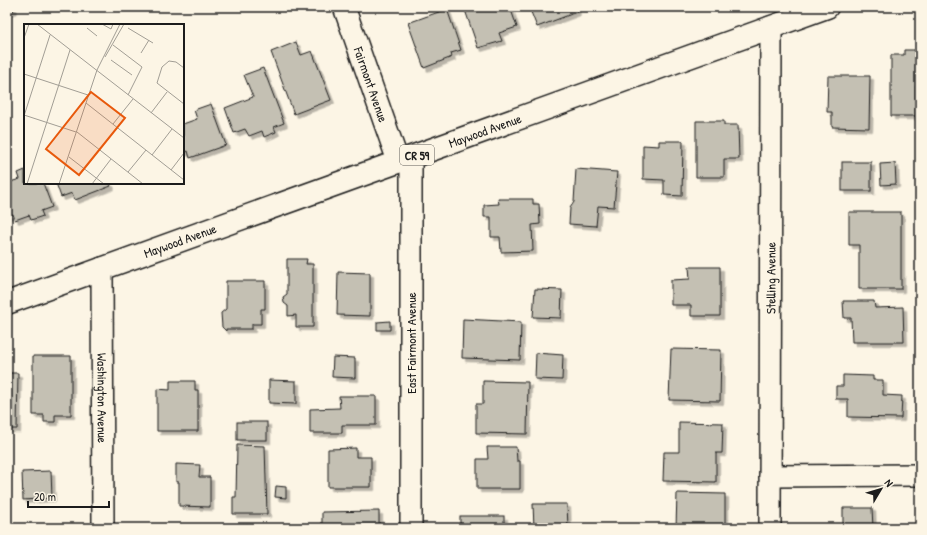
<svg xmlns="http://www.w3.org/2000/svg" width="927" height="535" font-family="'Patrick Hand',sans-serif">
<style>
.building{fill:#c4c0b3;stroke:#1c1c1c;filter:url(#shadow)}
.lines{fill:none;stroke-linecap:round;stroke-linejoin:round}
.street-casing{stroke:#1c1c1c;stroke-width:24}
.primary-casing{stroke:#1c1c1c;stroke-width:25}
.street{stroke:#fcf5e5;stroke-width:21}
.primary{stroke:#fcf5e5;stroke-width:22}
.labels{text-anchor:middle;dominant-baseline:central;stroke-width:3;stroke-linejoin:round;paint-order:stroke}
.shield{fill:#fcf5e5;stroke:#5f5d58;stroke-width:1}
.shield-label{font-size:12px;font-weight:bold;fill:#1c1c1c}
.street-label{font-size:13px;fill:#1c1c1c;stroke:#fcf5e5}
.inset-road{fill:none;stroke:#a29e95;stroke-width:1}
.view{fill:#e8590c;fill-opacity:0.15;stroke:#e8590c;stroke-width:2}
.inset-edge{fill:none;stroke:#1c1c1c;stroke-width:2}
</style>
<defs>
<filter id="shadow"><feDropShadow dx="3.5" dy="3.5" stdDeviation="0" flood-color="#0004"/></filter>
</defs>
<rect width="100%" height="100%" fill="#fcf5e5"/>
<filter id="ink" filterUnits="userSpaceOnUse"><feTurbulence type="fractalNoise" baseFrequency=".025" numOctaves="2"/><feDisplacementMap in="SourceGraphic" scale="8" xChannelSelector="R" yChannelSelector="G"/><feConvolveMatrix kernelMatrix="1 2 1 2 8 2 1 2 1" color-interpolation-filters="sRGB"/></filter>
<g filter="url(#ink)">
<g class="building">
<polygon points="7,7 13,7 14,10 7,12"/>
<polygon points="475,7 510,7 517,27 499,33 502,41 478,48 465,10"/>
<polygon points="529,7 576,7 577,12 537,27"/>
<polygon points="447,9 461,50 451,53 452,57 424,68 408,23"/>
<polygon points="296,42 301,55 312,51 331,100 294,114 271,52"/>
<polygon points="904,50 920,50 920,86 916,86 916,116 891,116 891,55 904,55"/>
<polygon points="263,68 284,123 274,127 276,132 264,137 262,131 249,136 245,129 234,133 225,108 253,97 244,75"/>
<polygon points="828,76 870,76 869,128 832,127 832,112 827,112"/>
<polygon points="211,104 226,145 190,158 188,151 183,153 183,124 197,119 194,110"/>
<polygon points="696,121 724,121 724,125 738,125 739,159 724,159 724,177 696,177"/>
<polygon points="659,141 683,141 682,196 664,195 664,180 643,179 643,145 659,146"/>
<rect x="842" y="162" width="29" height="29"/>
<polygon points="895,163 896,184 881,185 880,164"/>
<polygon points="576,169 617,172 614,207 598,206 596,226 569,224 570,208 574,202"/>
<polygon points="25,170 25,183 43,183 52,207 41,211 43,216 31,220 29,215 15,220 13,214 7,216 7,183 20,179 18,173"/>
<polygon points="56,183 110,183 111,186 75,200 72,193 61,197"/>
<polygon points="498,199 533,199 533,204 539,204 540,224 532,225 533,251 501,252 500,237 491,237 491,217 484,217 484,205 499,204"/>
<polygon points="849,212 901,212 901,289 859,289 859,245 849,245"/>
<polygon points="287,259 307,259 306,264 313,264 313,327 296,327 296,315 288,316 288,306 284,303 283,297 287,294"/>
<polygon points="689,267 720,267 720,316 691,316 691,305 671,305 671,280 690,279"/>
<polygon points="338,272 370,273 370,316 337,315"/>
<polygon points="226,281 265,281 265,309 261,309 261,324 252,324 252,329 226,329 226,331 222,327 221,313 226,309"/>
<polygon points="535,289 562,290 561,318 533,317"/>
<polygon points="843,301 874,301 875,308 903,307 904,342 852,342 851,318 844,318"/>
<polygon points="463,319 521,322 520,360 462,358"/>
<polygon points="390,321 390,330 377,330 377,322"/>
<polygon points="671,349 721,350 720,401 669,400"/>
<polygon points="536,353 563,355 562,380 535,379"/>
<polygon points="33,356 71,356 71,415 55,415 55,422 44,422 44,415 33,415"/>
<polygon points="333,357 355,358 355,378 332,377"/>
<polygon points="7,373 18,373 17,429 7,429"/>
<polygon points="843,375 873,376 873,380 883,380 883,395 902,396 901,418 848,417 848,399 836,399 836,386 843,386"/>
<polygon points="269,380 296,381 296,404 269,403"/>
<polygon points="170,381 195,381 195,390 198,390 198,431 157,431 157,389 170,390"/>
<polygon points="483,381 528,382 527,434 476,433 476,404 483,404"/>
<polygon points="339,396 376,396 376,425 342,425 342,433 310,433 310,409 340,408"/>
<rect x="237" y="422" width="30" height="18"/>
<polygon points="679,422 723,423 722,453 716,453 716,482 663,481 664,452 679,452"/>
<polygon points="237,445 265,446 267,514 233,514 233,497 236,497"/>
<polygon points="487,447 516,447 517,461 520,461 520,489 477,489 477,459 488,459"/>
<polygon points="356,448 356,457 371,457 371,487 328,487 328,449"/>
<polygon points="176,464 200,465 199,477 210,477 210,507 179,506 179,482 176,482"/>
<polygon points="51,471 52,498 23,500 22,472"/>
<polygon points="276,486 286,487 286,498 275,497"/>
<polygon points="677,493 725,494 725,528 676,528"/>
<polygon points="533,504 567,504 568,528 534,528"/>
<polygon points="843,508 872,508 873,528 843,528"/>
<polygon points="379,511 379,528 322,528 322,512"/>
<rect x="460" y="516" width="44" height="12"/>
<rect x="15" y="525" width="38" height="3"/>
</g>
<g class="lines">
<defs>
<g id="street">
<path id="s1" d="M344 7 398 161"/>
<polyline points="411,157 411,528"/>
<path id="s2" d="M102 268 103 528"/>
<polyline points="770,476 920,475"/>
<path id="s3" d="M770 528 771 27"/>
</g>
<g id="primary">
<path id="s4" d="M7 303 827 7"/>
</g>
</defs>
<use href="#street" class="street-casing"/>
<use href="#primary" class="primary-casing"/>
<use href="#street" class="street"/>
<use href="#primary" class="primary"/>
</g>
</g>
<g class="labels">
<rect class="shield" x="400" y="145" width="34" height="20" rx="3"/>
<g class="shield-label">
<text x="417" y="155">CR 59</text>
</g>
<g class="street-label">
<text stroke="none"><textPath href="#s1" startOffset="82">Fairmont Avenue</textPath></text>
<text stroke="none"><textPath href="#s4" startOffset="508">Maywood Avenue</textPath></text>
<text stroke="none"><textPath href="#s4" startOffset="184">Maywood Avenue</textPath></text>
<text stroke="none"><textPath href="#s3" startOffset="250">Stelling Avenue</textPath></text>
<text transform="translate(411 343) rotate(-90)">East Fairmont Avenue</text>
<text stroke="none"><textPath href="#s2" startOffset="130">Washington Avenue</textPath></text>
</g>
</g>
<g transform="translate(24 24)">
<rect width="160" height="160" fill="#fcf5e5"/>
<path class="inset-road" d="M13 0 160 114M78 0 87 5 89 0M63 4 73 12M104 4 129 19M0 14 5 0M89 21 118 43 104 71M117 29 125 16M81 33 100 0M87 36 108 51M145 37 138 43 133 59 160 80M145 37 152 38 160 44M0 50 64 71M62 79 160 156M127 89 143 68M0 91 52 108M0 92 26 11M89 100 109 75M53 108 119 160M128 131 148 105M45 133 80 160M147 146 160 129M104 148 122 126M3 160 46 26M35 160 73 46 96 0M68 160 87 135"/>
<path class="view" d="M67 68 101 94 55 151 22 125Z"/>
<rect width="160" height="160" class="inset-edge"/>
</g>
<rect width="927" height="535" fill="none" stroke="#fcf5e5" stroke-width="24"/>
<rect x="12" y="12" width="903" height="511" fill="none" stroke="#1c1c1c" stroke-width="1.5" filter="url(#ink)"/>
<g transform="translate(881 489) rotate(52)" stroke="#fcf5e5" stroke-width="3" paint-order="stroke">
<path d="M0-3L7 15L0 10L-7 15Z" fill="#1c1c1c"/>
<text y="-6" font-size="11" font-weight="bold" text-anchor="middle" fill="#1c1c1c">N</text>
</g>
<path d="M28 501v6h81v-6" fill="none" stroke="#1c1c1c" stroke-width="2"/>
<text x="34" y="501" font-size="12" fill="#1c1c1c" stroke="#fcf5e5" stroke-width="3" paint-order="stroke">20 m</text>
</svg>
